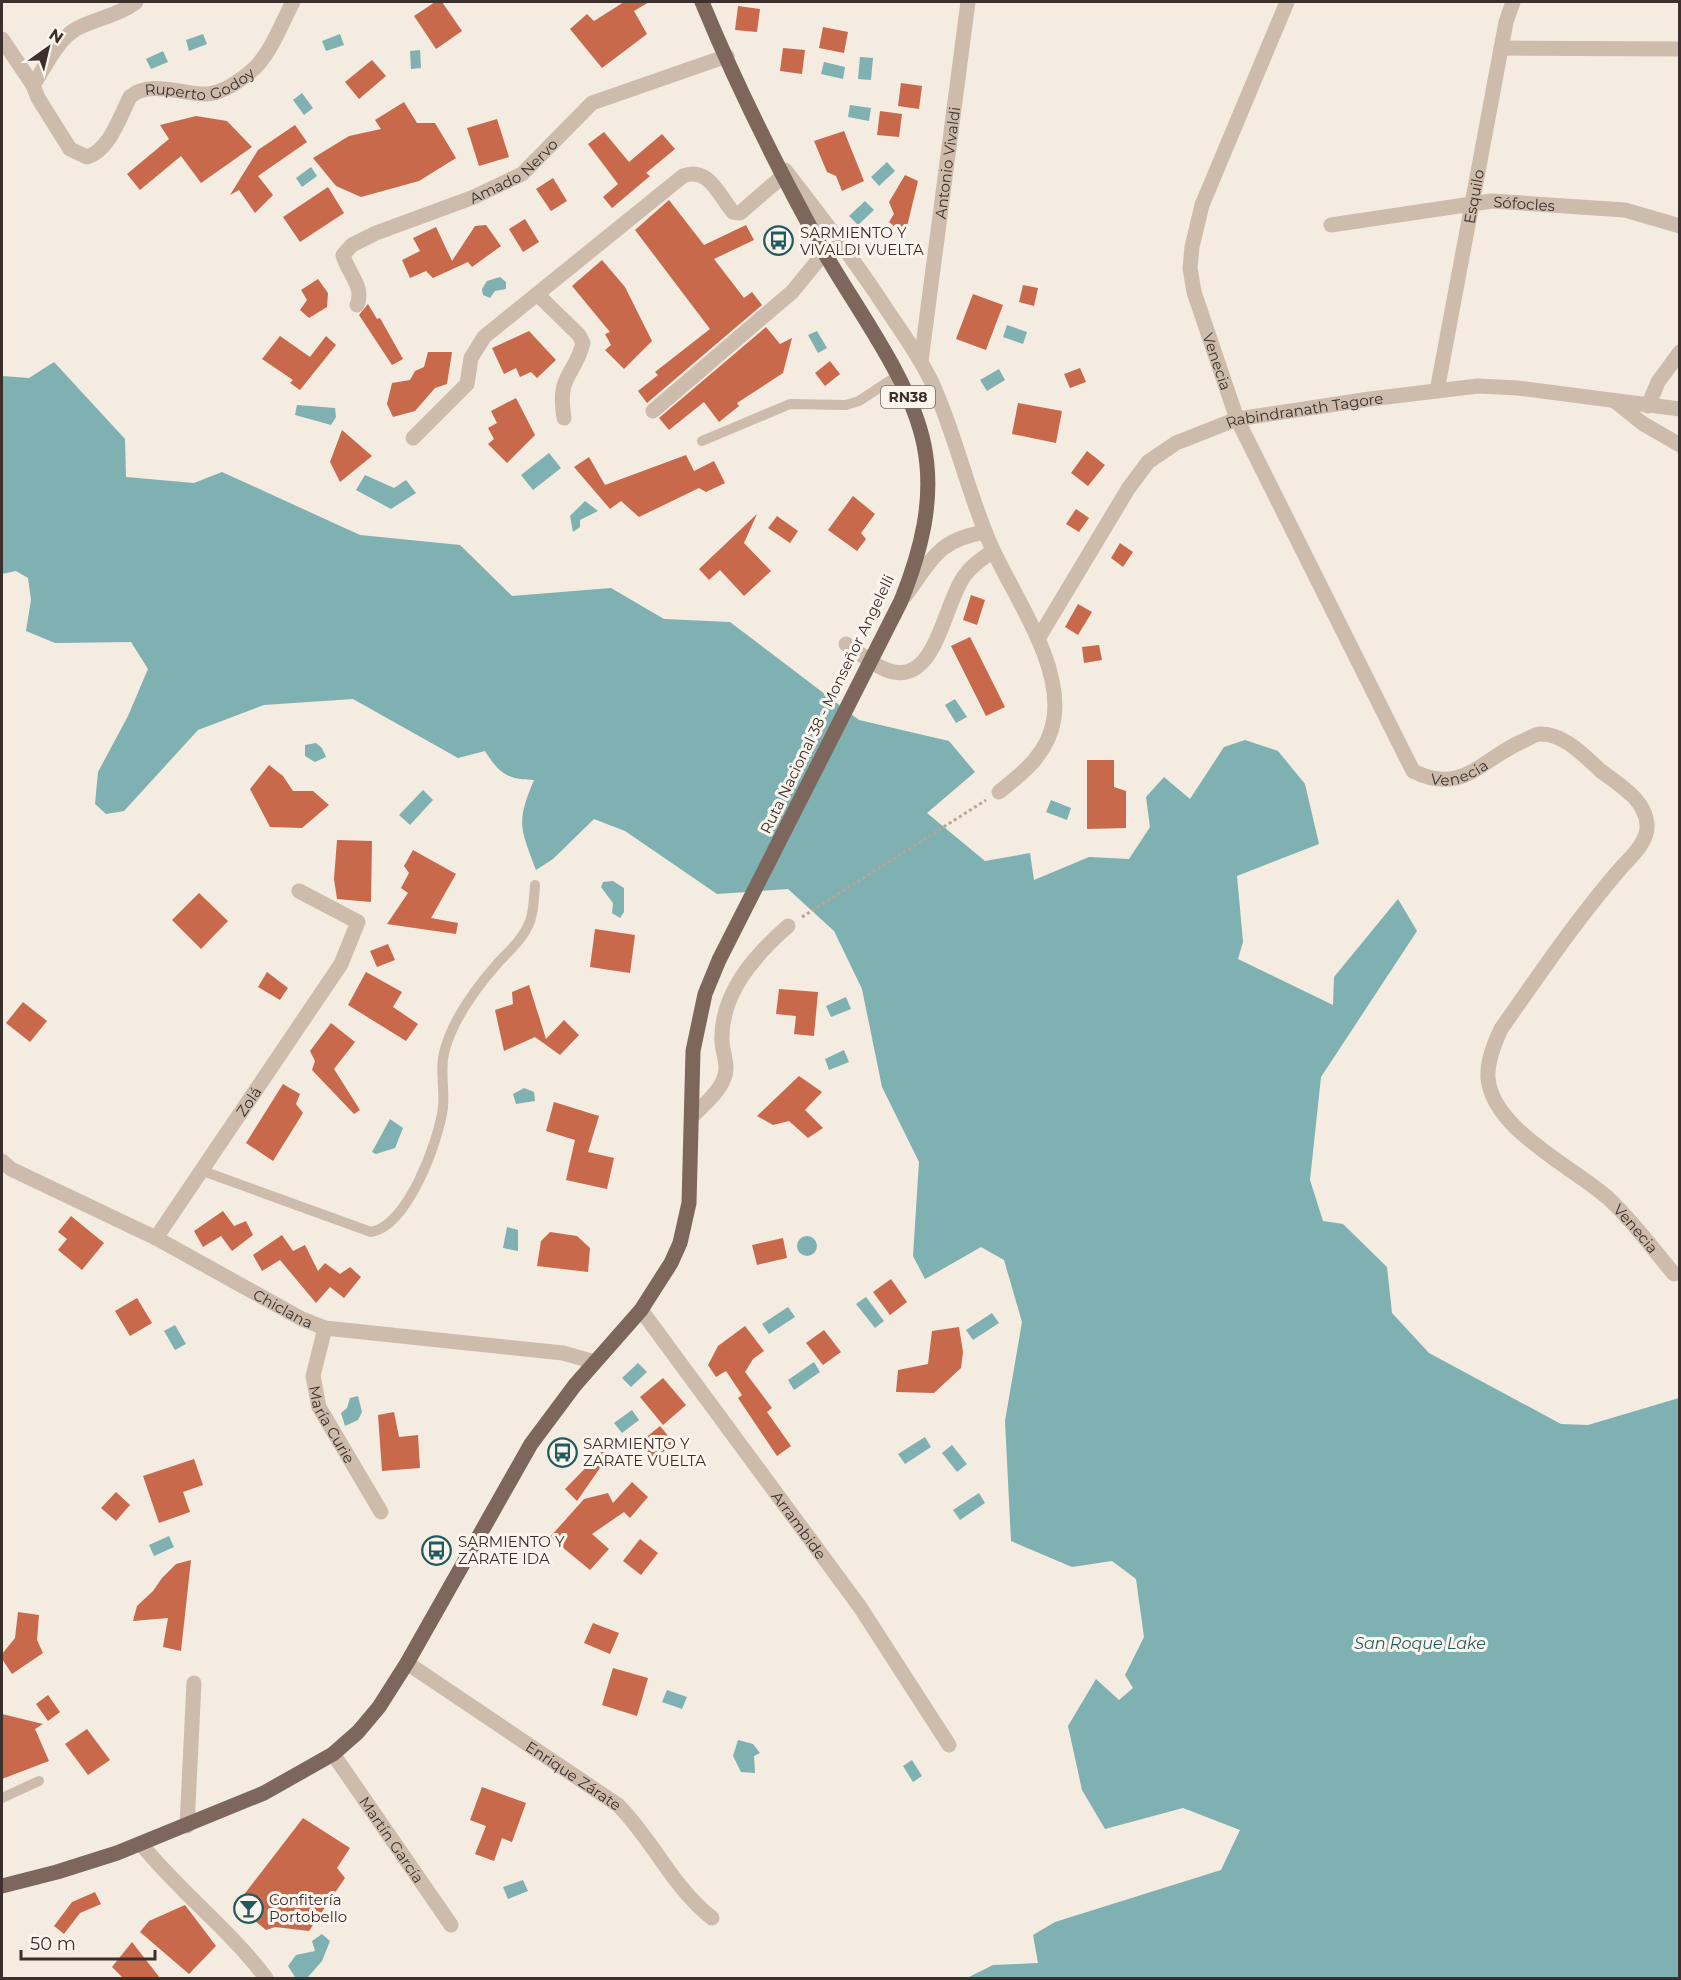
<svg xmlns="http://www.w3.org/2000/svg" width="1681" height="1980" font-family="Montserrat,sans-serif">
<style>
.water{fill:#7fb0b2}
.building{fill:#c8694b}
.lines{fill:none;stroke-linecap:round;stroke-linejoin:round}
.path{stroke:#b9a596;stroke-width:3;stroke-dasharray:3 3;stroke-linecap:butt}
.lane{stroke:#cdbbac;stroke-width:10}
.street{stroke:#cdbbac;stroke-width:15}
.primary{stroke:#7d675c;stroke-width:15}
.labels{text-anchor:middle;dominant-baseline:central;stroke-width:6;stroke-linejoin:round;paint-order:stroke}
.shield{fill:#fbf5ee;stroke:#756b66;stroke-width:1.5}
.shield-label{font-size:14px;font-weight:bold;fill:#3b302b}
.street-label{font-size:15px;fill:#3b302b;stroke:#fbf5ee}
.poi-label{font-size:15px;fill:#3b302b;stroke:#fbf5ee;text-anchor:start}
.water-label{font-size:16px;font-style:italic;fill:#1f5a5e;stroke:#fbf5ee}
</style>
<rect width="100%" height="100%" fill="#f4ebe1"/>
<g class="water">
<polygon points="203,34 207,44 189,51 186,40"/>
<polygon points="340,34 344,45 326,51 322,41"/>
<polygon points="420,50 421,68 411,69 410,51"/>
<polygon points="163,51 168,62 151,69 146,59"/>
<polygon points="860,57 873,58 871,80 858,79"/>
<polygon points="824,62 845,67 843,79 821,74"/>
<polygon points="302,93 313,108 304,115 293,100"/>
<polygon points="850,105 871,108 869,121 848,117"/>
<polygon points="887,162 895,171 879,186 871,177"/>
<polygon points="311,167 317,176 302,187 296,178"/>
<polygon points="865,201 874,210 858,225 849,216"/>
<polygon points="500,277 506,282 506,289 495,291 490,298 483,295 482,289 487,281"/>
<polygon points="1007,325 1027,332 1023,344 1003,337"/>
<polygon points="817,331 827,348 818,353 808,335"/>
<path d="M54 362 125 439 126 477 194 483 222 472 360 535 460 545 512 596 611 588 664 619 730 622 859 720 949 741 975 772 927 813 985 861 1030 853 1034 880 1089 857 1129 859 1150 827 1146 797 1164 777 1190 799 1224 747 1245 740 1278 751 1305 784 1319 844 1237 876 1243 942 1238 959 1333 1005 1334 977 1398 899 1417 931 1321 1077 1310 1180 1323 1221 1343 1224 1387 1267 1392 1313 1429 1353 1561 1424 1588 1425 1679 1398V1978H967L993 1965 1038 1963 1033 1935 1055 1922 1221 1870 1240 1830 1183 1808 1105 1829 1082 1790 1068 1726 1096 1679 1119 1700 1133 1688 1125 1675 1144 1637 1136 1579 1112 1561 1072 1567 1011 1541 1005 1421 1022 1322 1004 1260 981 1247 925 1279 913 1256 919 1162 882 1087 862 989 834 931 788 889 717 894 625 831 594 819 553 859 536 870C520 827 516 823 534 780 507 780 499 773 485 751L458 758 353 699 264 705 198 730 124 811 106 814 95 804 98 772 128 716 148 669 131 642 55 643 26 631 31 600 28 578 16 571 2 574V376L29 378Z"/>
<polygon points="999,369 1005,380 987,391 980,380"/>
<polygon points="297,405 335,408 336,417 331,425 295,415"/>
<polygon points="549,453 561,468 533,490 521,475"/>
<polygon points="365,475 394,488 406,480 416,493 391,509 356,490"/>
<polygon points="585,501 598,511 580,520 580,527 573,532 570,516"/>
<polygon points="955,699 967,717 956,723 945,705"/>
<polygon points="316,743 322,748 326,757 315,762 305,756 305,745"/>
<polygon points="423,790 433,800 410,825 399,815"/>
<polygon points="1051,800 1071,808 1067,820 1046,812"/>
<polygon points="613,881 624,888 624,912 620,918 612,913 613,903 601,887 603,882"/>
<polygon points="846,997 851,1009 831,1017 826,1006"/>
<polygon points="844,1050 849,1062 829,1070 825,1059"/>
<polygon points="524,1088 534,1092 535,1101 516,1104 513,1094"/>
<polygon points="390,1119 403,1128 395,1148 376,1154 372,1152"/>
<polygon points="507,1227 518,1230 518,1251 503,1248"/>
<circle cx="807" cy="1246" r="10"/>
<polygon points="866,1297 884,1321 875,1328 856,1304"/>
<polygon points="788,1307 795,1317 769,1334 762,1324"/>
<polygon points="992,1313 999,1323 973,1340 966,1330"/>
<polygon points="175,1325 186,1344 175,1350 164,1331"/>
<polygon points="814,1362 820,1372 794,1390 788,1380"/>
<polygon points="638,1363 647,1372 631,1387 622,1378"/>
<polygon points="358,1396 362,1412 358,1420 345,1426 341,1413 347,1408 350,1398"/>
<polygon points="632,1410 639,1420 622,1433 614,1423"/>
<polygon points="925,1437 931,1447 905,1464 898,1454"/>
<polygon points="952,1445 967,1464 957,1472 942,1453"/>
<polygon points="979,1493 985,1503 960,1520 953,1510"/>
<polygon points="169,1536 174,1547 154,1556 149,1545"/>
<polygon points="667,1690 687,1697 682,1709 662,1702"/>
<polygon points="738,1740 753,1744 760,1753 754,1756 755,1773 741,1772 733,1756"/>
<polygon points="912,1760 922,1776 913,1782 903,1766"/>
<polygon points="523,1880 528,1891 508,1899 503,1887"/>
<polygon points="322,1934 330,1941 322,1961 308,1977 295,1977 288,1966 296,1955 315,1951 312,1941"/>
</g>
<g class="building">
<polygon points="435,2 442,2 462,31 436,49 414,16"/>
<polygon points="624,2 649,2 634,11 647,34 602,68 570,29 587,14 594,21"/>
<polygon points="738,6 760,9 757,32 735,30"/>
<polygon points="823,27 848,32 844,53 819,48"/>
<polygon points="783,48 805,50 802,74 780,71"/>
<polygon points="372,60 386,76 359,99 345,82"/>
<polygon points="901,83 922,86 919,109 898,106"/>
<polygon points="404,102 417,123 435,123 456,158 419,181 361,197 336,186 313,158 349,136 381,129 375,120"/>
<polygon points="880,111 902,114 899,137 877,135"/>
<polygon points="196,116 227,121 252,147 201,183 181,156 140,190 127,174 169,139 160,125"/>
<polygon points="497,119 509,157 479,166 467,128"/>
<polygon points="295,125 307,142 258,176 273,195 255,213 239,190 230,195 258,150"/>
<polygon points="844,131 864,181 842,191 836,176 827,172 814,141"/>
<polygon points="604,132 629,162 662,134 675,149 646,173 650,176 612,208 603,197 618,184 588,144"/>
<polygon points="905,175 918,181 905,235 889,222 894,214 889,202"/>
<polygon points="553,178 567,201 551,211 536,189"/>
<polygon points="328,187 344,213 300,242 283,217"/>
<polygon points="669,200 704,245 746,225 754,240 714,259 744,298 752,292 762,305 647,403 638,391 658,375 655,372 710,329 635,230"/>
<polygon points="525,219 539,242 523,252 509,229"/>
<polygon points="486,225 501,246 472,267 468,262 433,278 426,271 410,278 402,260 420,251 413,238 436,227 452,261 475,226"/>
<polygon points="602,260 625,287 652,341 624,369 605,350 611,345 605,334 610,332 572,286"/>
<polygon points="318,279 328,293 327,307 309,318 300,310 307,300 301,290"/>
<polygon points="1023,285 1038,288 1034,306 1019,302"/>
<polygon points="973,294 1003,305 986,350 956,339"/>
<polygon points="368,304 377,319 380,318 403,359 392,365 359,315"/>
<polygon points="766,327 780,344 792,338 783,373 737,403 739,406 719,422 704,402 669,430 659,418"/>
<polygon points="529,331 556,360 537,378 531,372 520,377 516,368 504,374 492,348"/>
<polygon points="280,336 310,357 326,336 336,345 300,390 290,383 293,380 262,359"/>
<polygon points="428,352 452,352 447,384 435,388 415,411 393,417 387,404 392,383 410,380 415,371 424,367"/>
<polygon points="830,361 840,374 825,386 815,373"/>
<polygon points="1080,368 1086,382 1070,388 1064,374"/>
<polygon points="516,398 535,435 507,463 488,444 494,439 488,428 497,423 491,411"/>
<polygon points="1018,403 1062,411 1056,443 1012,434"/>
<polygon points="342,430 372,456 340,482 330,462"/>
<polygon points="1087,451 1105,465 1088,486 1071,473"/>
<polygon points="686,455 694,471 714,461 725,483 706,492 699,488 639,517 621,501 610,509 574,467 589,457 605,485"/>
<polygon points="853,496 875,514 861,533 866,539 857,551 828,530"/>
<polygon points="1076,509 1089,518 1079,532 1066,524"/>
<polygon points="757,514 744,543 771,571 744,596 720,570 709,580 699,569"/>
<polygon points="777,516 798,531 790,543 768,528"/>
<polygon points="1120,543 1133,552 1123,567 1111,558"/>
<polygon points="971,595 985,600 977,625 963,620"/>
<polygon points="1078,604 1092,612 1078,635 1065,627"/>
<polygon points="970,637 1005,707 986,716 951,646"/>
<polygon points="1099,645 1102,660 1084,663 1082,647"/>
<polygon points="1087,760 1114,760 1114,787 1126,791 1126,828 1087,829"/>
<polygon points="269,765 283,776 293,791 313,791 329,805 302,828 270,827 250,789"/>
<polygon points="337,840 372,841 371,902 337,899 334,879"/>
<polygon points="413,850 456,874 431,918 458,923 456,934 387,924 408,893 401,888 409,873 404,866"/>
<polygon points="199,893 228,921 201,949 172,920"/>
<polygon points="595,929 635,935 630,973 590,967"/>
<polygon points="388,944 395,960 377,967 370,951"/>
<polygon points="267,972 288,988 280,1000 258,987"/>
<polygon points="366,972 402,992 393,1007 418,1024 406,1041 348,1005"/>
<polygon points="529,985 546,1039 564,1020 579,1035 560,1055 535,1037 504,1051 495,1010 513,1004 512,992"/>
<polygon points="779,989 818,992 814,1036 794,1034 796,1016 776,1014"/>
<polygon points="23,1002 47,1021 30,1042 6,1023"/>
<polygon points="331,1023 355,1042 334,1069 360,1110 354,1114 312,1070 315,1061 310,1051"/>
<polygon points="799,1076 822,1092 805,1110 823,1128 808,1138 789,1121 773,1125 757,1116"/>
<polygon points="283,1084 300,1094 296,1104 303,1113 273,1161 246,1143"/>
<polygon points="554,1102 599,1116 588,1152 614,1158 607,1189 566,1180 575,1140 546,1131"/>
<polygon points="223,1211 234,1226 246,1221 253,1235 232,1251 221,1236 203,1247 194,1231"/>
<polygon points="71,1216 104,1243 82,1270 58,1250 67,1239 58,1232"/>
<polygon points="550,1232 577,1236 590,1248 588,1272 537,1266 541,1241"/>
<polygon points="282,1235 293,1251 305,1245 318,1271 325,1263 340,1274 350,1267 361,1277 344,1298 330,1287 316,1303 280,1260 262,1271 253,1255"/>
<polygon points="783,1238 787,1258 757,1265 752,1245"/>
<polygon points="891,1279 907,1302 890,1315 873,1292"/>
<polygon points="137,1298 152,1323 130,1336 115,1311"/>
<polygon points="745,1326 764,1351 753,1359 745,1372 772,1408 767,1412 791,1446 777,1456 738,1398 742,1395 726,1371 716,1377 708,1365 718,1346"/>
<polygon points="959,1327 963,1352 961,1368 934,1393 896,1392 898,1370 928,1364 932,1331"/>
<polygon points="824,1330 841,1352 823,1365 806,1343"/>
<polygon points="663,1378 686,1405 663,1425 640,1397"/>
<polygon points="394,1412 399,1437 418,1435 420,1468 382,1471 378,1415"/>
<polygon points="660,1426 674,1443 653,1460 639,1443"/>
<polygon points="603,1450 609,1455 577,1501 565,1489"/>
<polygon points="194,1459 203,1485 183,1492 190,1512 159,1523 143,1476"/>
<polygon points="632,1482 648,1497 630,1518 624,1512 592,1534 609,1549 590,1570 550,1537 584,1499 608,1493 613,1503"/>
<polygon points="116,1492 130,1505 116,1521 101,1508"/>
<polygon points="640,1539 658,1553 641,1575 623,1561"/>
<polygon points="191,1560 181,1651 163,1647 168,1618 133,1621 137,1606 153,1591 162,1578 176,1564"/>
<polygon points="18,1612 39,1615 37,1640 43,1653 12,1674 2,1659 2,1654 15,1638"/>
<polygon points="593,1623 619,1633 610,1654 584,1643"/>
<polygon points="613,1668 648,1678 637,1716 602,1705"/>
<polygon points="48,1695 60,1712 48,1721 36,1704"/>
<polygon points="2,1714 43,1724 35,1729 49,1761 2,1779"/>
<polygon points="87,1729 110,1760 88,1775 65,1744"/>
<polygon points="482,1787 526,1803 512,1842 502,1838 494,1861 475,1854 486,1826 470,1820"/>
<polygon points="303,1818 350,1848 337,1868 345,1878 309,1931 275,1927 266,1930 236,1905"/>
<polygon points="95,1892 101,1904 80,1913 64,1934 54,1926 72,1902"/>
<polygon points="185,1905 216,1946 189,1974 140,1932 149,1921"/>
<polygon points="132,1942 160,1978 123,1978 112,1967"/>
</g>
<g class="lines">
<polyline class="path" points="802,917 986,800"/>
<g class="lane">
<polyline points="702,441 790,404 846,405 859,401 897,376"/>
<path d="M200 1170 371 1232C407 1227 439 1141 443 1107 445 1087 439 1069 445 1049 454 1017 476 988 497 964 509 951 524 938 530 921 534 910 534 896 535 885"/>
<polyline points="2,1798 39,1781"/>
</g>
<g class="street">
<path id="s1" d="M1287 2 1202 205 1192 247 1190 268 1194 292 1237 419 1413 771C1463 796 1481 759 1523 741 1528 739 1535 734 1540 734 1564 733 1585 757 1601 771 1619 785 1645 799 1647 824 1649 841 1630 858 1620 869 1576 920 1539 975 1501 1029 1494 1044 1487 1061 1488 1078 1492 1129 1573 1167 1608 1198 1632 1220 1653 1249 1674 1274"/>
<path id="s2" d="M2 39 33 85 38 98 70 149 87 157C110 150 120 116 130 97 149 79 184 95 207 94 221 93 238 82 249 73 270 57 281 24 293 2"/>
<polyline points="1501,48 1680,49"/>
<path d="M33 85C45 68 57 40 76 29 96 18 118 16 136 2"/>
<path d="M785 170C821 216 855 261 887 310 903 334 920 357 932 383 957 437 968 496 993 550 1015 598 1062 663 1054 718 1049 753 1024 772 999 792"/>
<path id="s3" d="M1331 225 1492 201 1625 210 1680 226"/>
<path d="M537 294 579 335 583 343C574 378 557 373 564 418"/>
<path id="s4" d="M357 305C365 287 347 272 343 255L352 245 376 233 474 197 522 174 592 103 727 56"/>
<path id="s5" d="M921 361 968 2"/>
<path id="s6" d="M1437 391 1506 22 1513 2"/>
<polyline points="1616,402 1642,423 1680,445"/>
<polyline points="1648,406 1658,382 1680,352"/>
<polyline points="653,411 792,292 825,252"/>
<path d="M413 438 467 384 471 358 484 337 683 176C709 166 719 196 733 212L740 213 784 175"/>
<path d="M905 596C932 560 937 540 985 532"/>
<path id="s7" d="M1038 639 1128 489 1148 462 1176 443 1237 419 1370 399 1478 386 1518 388 1680 409"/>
<path d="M846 644C857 651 868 661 880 667 936 696 942 605 965 575 972 565 983 558 993 551"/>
<path d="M692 1117C702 1106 719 1093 724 1078 729 1066 723 1055 722 1042 720 994 754 956 788 926"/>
<path id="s8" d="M2 1161 11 1169 156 1238 302 1319 325 1328 563 1353 595 1362"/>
<path id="s9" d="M156 1238 341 964 358 922 299 891"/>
<path id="s10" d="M641 1310 860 1607 949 1745"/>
<path id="s11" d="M325 1328 313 1376 319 1407 381 1512"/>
<path id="s12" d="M407 1663 618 1805C653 1840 673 1888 712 1918"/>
<path id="s13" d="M333 1754 451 1925"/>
<polyline points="187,1826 194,1683"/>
<path d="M141 1844C180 1892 229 1929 266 1978"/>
</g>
<path class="primary" d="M2 1886 57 1872 117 1853 264 1793 333 1754 358 1732 379 1707 407 1663 531 1444 575 1385 641 1310 671 1263 680 1243 689 1203 693 1051 705 994 719 960 901 601C921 551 935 499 924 445 911 380 857 310 824 252 779 171 737 87 702 2"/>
</g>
<defs>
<symbol id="bus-ring" viewBox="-11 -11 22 22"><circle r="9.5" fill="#fbf5ee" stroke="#1f5a5e" stroke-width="1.5"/><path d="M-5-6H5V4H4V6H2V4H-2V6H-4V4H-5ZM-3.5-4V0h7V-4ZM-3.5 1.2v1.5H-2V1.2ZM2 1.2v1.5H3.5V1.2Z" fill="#1f5a5e"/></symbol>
<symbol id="bar-ring" viewBox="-11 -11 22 22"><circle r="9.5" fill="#fbf5ee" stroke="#1f5a5e" stroke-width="1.5"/><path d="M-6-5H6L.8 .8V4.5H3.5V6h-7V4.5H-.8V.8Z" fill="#1f5a5e"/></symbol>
</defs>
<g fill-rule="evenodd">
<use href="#bus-ring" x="762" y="224" width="33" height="33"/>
<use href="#bus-ring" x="546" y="1436" width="33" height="33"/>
<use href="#bus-ring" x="420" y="1534" width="33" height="33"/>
<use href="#bar-ring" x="232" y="1892" width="33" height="33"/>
</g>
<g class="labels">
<rect class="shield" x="881" y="386" width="54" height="22" rx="4.5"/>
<g class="shield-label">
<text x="908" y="397">RN38</text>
</g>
<g class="street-label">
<text stroke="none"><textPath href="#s2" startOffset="298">Ruperto Godoy</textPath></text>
<text stroke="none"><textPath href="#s5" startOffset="200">Antonio Vivaldi</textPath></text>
<text stroke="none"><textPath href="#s4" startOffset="246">Amado Nervo</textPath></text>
<text stroke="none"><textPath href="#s6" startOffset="198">Esquilo</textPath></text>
<text stroke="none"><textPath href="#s3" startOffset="195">Sófocles</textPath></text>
<text stroke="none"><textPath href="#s1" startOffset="382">Venecia</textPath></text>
<text stroke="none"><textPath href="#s7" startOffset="376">Rabindranath Tagore</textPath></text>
<text transform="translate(827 704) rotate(-64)">Ruta Nacional 38 - Monseñor Angelelli</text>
<text stroke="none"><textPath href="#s1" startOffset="885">Venecia</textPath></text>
<text stroke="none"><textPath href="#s9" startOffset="165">Zolá</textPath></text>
<text stroke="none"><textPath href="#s1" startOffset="1642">Venecia</textPath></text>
<text stroke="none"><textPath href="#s8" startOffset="318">Chiclana</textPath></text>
<text stroke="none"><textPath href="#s11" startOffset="102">María Curie</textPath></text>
<text stroke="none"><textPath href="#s10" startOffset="267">Arrambide</textPath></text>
<text stroke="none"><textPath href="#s12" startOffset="201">Enrique Zárate</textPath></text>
<text stroke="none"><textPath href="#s13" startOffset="104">Martín García</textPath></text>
</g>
<g class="poi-label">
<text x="800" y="232">SARMIENTO Y<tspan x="800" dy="17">VIVALDI VUELTA</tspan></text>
<text x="583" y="1443">SARMIENTO Y<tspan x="583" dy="17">ZARATE VUELTA</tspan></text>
<text x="458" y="1541">SARMIENTO Y<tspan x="458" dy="17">ZARATE IDA</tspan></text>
<text x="269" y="1899">Confitería<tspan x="269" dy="17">Portobello</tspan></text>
</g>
<g class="water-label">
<text x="1420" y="1643">San Roque Lake</text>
</g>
</g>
<rect width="1681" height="1980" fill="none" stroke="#3b302b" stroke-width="6"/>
<g transform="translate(48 48) rotate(34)" stroke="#fbf5ee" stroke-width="4.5" paint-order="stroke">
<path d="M0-4.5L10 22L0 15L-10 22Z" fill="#3b302b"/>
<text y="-9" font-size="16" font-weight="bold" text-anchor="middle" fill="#3b302b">N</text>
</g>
<path d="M21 1950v9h134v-9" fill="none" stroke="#3b302b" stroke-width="3"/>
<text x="30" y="1950" font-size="18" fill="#3b302b" stroke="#fbf5ee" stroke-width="4.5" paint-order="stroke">50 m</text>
</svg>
